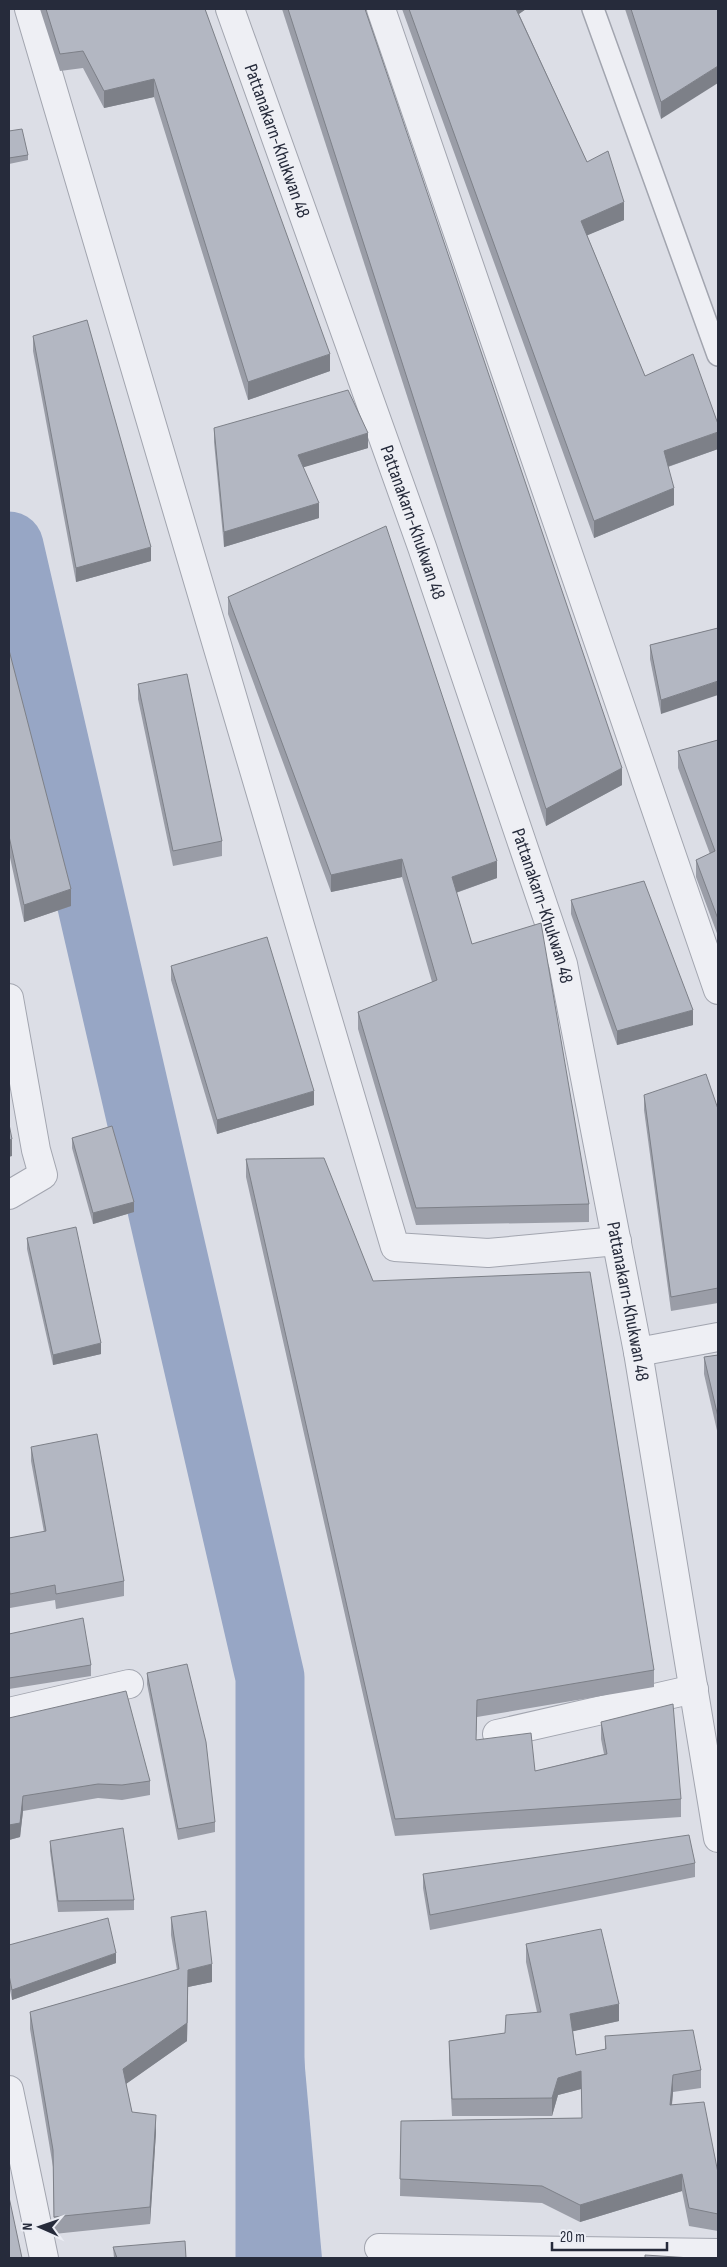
<svg xmlns="http://www.w3.org/2000/svg" width="727" height="2267" font-family="'Sofia Sans Condensed',sans-serif">
<style>
.water{fill:#97a6c5}
.lines{fill:none;stroke-linecap:round;stroke-linejoin:round}
.river{stroke:#97a6c5;stroke-width:69}
.lane-casing{stroke:#a2a5af;stroke-width:24}
.street-casing{stroke:#a2a5af;stroke-width:30}
.lane{stroke:#eeeff4;stroke-width:21}
.street{stroke:#eeeff4;stroke-width:28}
.wall{fill:#9a9da7}
.shaded-wall{fill:#7d8088}
.building{fill:#b3b7c2;stroke:#7d8088}
.labels{text-anchor:middle;dominant-baseline:central;stroke-width:5;stroke-linejoin:round;paint-order:stroke}
.street-label{font-size:19px;fill:#262b3b;stroke:#ebedf4}
</style>
<rect width="100%" height="100%" fill="#dcdee6"/>
<polygon class="water" points="270,1677 322,2258 270,2258"/>
<g class="lines">
<polyline class="river" points="9,546 270,1677 270,2258"/>
<defs>
<polyline id="lane" points="593,9 718,355"/>
<g id="street">
<polyline points="29,9 395,1247 488,1253 617,1241"/>
<path id="s1" d="M230 9 422 547 563 964 638 1352 718 1838"/>
<polyline points="381,9 718,990"/>
<polyline points="9,998 36,1150 43,1175 9,1195"/>
<polyline points="638,1352 718,1337"/>
<polyline points="9,1712 129,1684"/>
<polyline points="497,1734 694,1689"/>
<polyline points="9,2090 44,2258"/>
<polyline points="379,2248 718,2253"/>
</g>
</defs>
<use href="#lane" class="lane-casing"/>
<use href="#street" class="street-casing"/>
<use href="#lane" class="lane"/>
<use href="#street" class="street"/>
</g>
<g class="wall">
<polygon points="40,9 205,9 330,371 248,400 154,97 104,108 83,68 60,71"/>
<polygon points="282,9 365,9 622,785 546,826"/>
<polygon points="402,9 526,9 519,14 587,162 624,220 587,235 645,376 718,449 668,467 674,505 594,538"/>
<polygon points="625,9 718,9 661,119"/>
<polygon points="9,131 28,155 28,160 9,164"/>
<polygon points="33,336 151,561 76,582 33,351"/>
<polygon points="214,428 368,448 303,467 319,518 224,547 214,442"/>
<polygon points="228,597 497,878 456,893 472,944 589,1204 589,1222 416,1225 358,1029 358,1012 432,982 402,877 331,892 228,614"/>
<polygon points="718,628 661,714 650,659 650,645"/>
<polygon points="9,650 71,906 24,922 9,853"/>
<polygon points="138,684 222,841 222,856 173,866 138,699"/>
<polygon points="718,740 718,936 696,877 696,860 710,854 678,768 678,751"/>
<polygon points="571,900 693,1025 617,1045 571,914"/>
<polygon points="171,966 314,1105 217,1134 171,980"/>
<polygon points="644,1095 718,1109 718,1303 671,1311 644,1110"/>
<polygon points="72,1138 134,1212 93,1224 72,1148"/>
<polygon points="246,1159 654,1670 654,1687 477,1717 476,1740 535,1771 604,1754 601,1739 601,1722 681,1799 681,1817 395,1836 246,1177"/>
<polygon points="27,1238 101,1354 53,1365 27,1249"/>
<polygon points="718,1355 718,1435 704,1374 704,1357"/>
<polygon points="31,1447 124,1581 124,1596 56,1609 55,1600 10,1608 9,1600 9,1538 44,1532 31,1461"/>
<polygon points="9,1634 91,1665 91,1676 9,1689"/>
<polygon points="147,1673 215,1822 215,1832 178,1840 147,1684"/>
<polygon points="9,1718 150,1781 150,1795 122,1800 98,1798 23,1811 20,1837 9,1840"/>
<polygon points="50,1841 134,1900 134,1910 58,1912 50,1851"/>
<polygon points="695,1863 695,1877 430,1930 423,1888 423,1874"/>
<polygon points="171,1917 212,1982 188,1987 187,2041 126,2084 132,2112 156,2132 150,2224 54,2234 53,2167 30,2029 30,2012 177,1970 171,1935"/>
<polygon points="526,1944 619,2021 573,2031 576,2055 605,2050 605,2036 701,2070 701,2088 673,2092 672,2105 718,2173 718,2231 689,2226 682,2191 580,2222 542,2203 400,2196 401,2121 582,2118 581,2089 558,2095 552,2116 452,2116 449,2059 449,2041 505,2033 537,2012 526,1962"/>
<polygon points="9,1945 116,1963 12,2000 9,1985"/>
<polygon points="113,2247 186,2258 114,2258"/>
</g>
<g class="shaded-wall">
<polygon points="513,9 526,9 513,18"/>
<polygon points="718,66 718,83 661,119 661,102"/>
<polygon points="154,79 154,97 104,108 104,91"/>
<polygon points="624,202 624,220 581,238 581,221"/>
<polygon points="330,354 330,371 248,400 248,382"/>
<polygon points="718,432 718,449 664,468 664,451"/>
<polygon points="368,433 368,448 298,469 298,455"/>
<polygon points="674,488 674,505 594,538 594,521"/>
<polygon points="319,503 319,518 224,547 224,532"/>
<polygon points="151,547 151,561 76,582 76,568"/>
<polygon points="718,681 718,695 661,714 661,700"/>
<polygon points="622,768 622,785 546,826 546,809"/>
<polygon points="402,859 402,877 331,892 331,875"/>
<polygon points="497,861 497,878 452,894 452,877"/>
<polygon points="71,889 71,906 24,922 24,905"/>
<polygon points="693,1010 693,1025 617,1045 617,1031"/>
<polygon points="314,1091 314,1105 217,1134 217,1120"/>
<polygon points="12,1139 12,1156 9,1157 9,1140"/>
<polygon points="134,1202 134,1212 93,1224 93,1213"/>
<polygon points="101,1343 101,1354 53,1365 53,1355"/>
<polygon points="23,1796 23,1811 20,1837 9,1840 9,1825"/>
<polygon points="116,1953 116,1963 12,2000 12,1990"/>
<polygon points="212,1964 212,1982 188,1987 187,2041 123,2086 123,2069 188,1970"/>
<polygon points="619,2004 619,2021 570,2032 570,2014"/>
<polygon points="581,2071 581,2089 558,2095 552,2116 552,2098 558,2078"/>
<polygon points="673,2075 673,2092 670,2122 670,2105"/>
<polygon points="156,2115 156,2132 150,2224 150,2207"/>
<polygon points="682,2174 682,2191 580,2222 580,2205"/>
</g>
<g class="building">
<polygon points="46,9 205,9 330,354 248,382 154,79 104,91 83,51 60,54"/>
<polygon points="288,9 365,9 622,768 546,809"/>
<polygon points="409,9 516,9 587,162 608,151 624,202 581,221 645,376 693,354 718,424 718,432 664,451 674,488 594,521"/>
<polygon points="631,9 718,9 718,66 661,102"/>
<polygon points="22,129 28,155 9,158 9,131"/>
<polygon points="87,320 151,547 76,568 33,336"/>
<polygon points="348,390 368,433 298,455 319,503 224,532 214,428"/>
<polygon points="386,526 497,861 452,877 472,944 541,923 589,1204 416,1208 358,1012 437,980 402,859 331,875 228,597"/>
<polygon points="718,628 718,681 661,700 650,645"/>
<polygon points="9,650 71,889 24,905 9,836"/>
<polygon points="187,674 222,841 173,851 138,684"/>
<polygon points="718,740 718,919 696,860 715,851 678,751"/>
<polygon points="644,881 693,1010 617,1031 571,900"/>
<polygon points="267,937 314,1091 217,1120 171,966"/>
<polygon points="706,1074 718,1109 718,1288 671,1297 644,1095"/>
<polygon points="9,1124 12,1139 9,1140"/>
<polygon points="112,1126 134,1202 93,1213 72,1138"/>
<polygon points="324,1158 373,1281 590,1272 654,1670 477,1700 476,1740 531,1733 535,1771 607,1754 601,1722 673,1704 681,1799 395,1819 246,1159"/>
<polygon points="76,1227 101,1343 53,1355 27,1238"/>
<polygon points="718,1355 718,1417 704,1357"/>
<polygon points="97,1434 124,1581 56,1594 55,1585 10,1594 9,1586 9,1538 46,1531 31,1447"/>
<polygon points="83,1618 91,1665 9,1678 9,1634"/>
<polygon points="187,1664 206,1742 215,1822 178,1829 147,1673"/>
<polygon points="126,1691 150,1781 122,1785 98,1784 23,1796 20,1823 9,1825 9,1718"/>
<polygon points="123,1828 134,1900 58,1901 50,1841"/>
<polygon points="689,1835 695,1863 430,1915 423,1874"/>
<polygon points="206,1911 212,1964 188,1970 187,2023 123,2069 132,2112 156,2115 150,2207 54,2217 53,2150 30,2012 179,1969 171,1917"/>
<polygon points="108,1918 116,1953 12,1990 9,1975 9,1945"/>
<polygon points="601,1929 619,2004 570,2014 576,2055 606,2049 605,2036 693,2030 701,2070 673,2075 670,2105 704,2102 718,2173 718,2214 689,2208 682,2174 580,2205 542,2186 400,2179 401,2121 582,2118 581,2071 558,2078 552,2098 452,2099 449,2041 505,2033 506,2015 541,2012 526,1944"/>
<polygon points="9,2197 22,2258 9,2258"/>
<polygon points="185,2241 186,2258 117,2258 113,2247"/>
<polygon points="645,2255 691,2258 645,2258"/>
</g>
<g class="labels">
<g class="street-label">
<text stroke="none"><textPath href="#s1" startOffset="140">Pattanakarn-Khukwan 48</textPath></text>
<text stroke="none"><textPath href="#s1" startOffset="545">Pattanakarn-Khukwan 48</textPath></text>
<text stroke="none"><textPath href="#s1" startOffset="950">Pattanakarn-Khukwan 48</textPath></text>
<text stroke="none"><textPath href="#s1" startOffset="1355">Pattanakarn-Khukwan 48</textPath></text>
</g>
</g>
<rect width="727" height="2267" fill="none" stroke="#262b3b" stroke-width="20"/>
<g transform="translate(40 2227) rotate(272)" stroke="#ebedf4" stroke-width="4" paint-order="stroke">
<path d="M0-4L9 19L0 12L-9 19Z" fill="#262b3b"/>
<text y="-8" font-size="14" font-weight="bold" text-anchor="middle" fill="#262b3b">N</text>
</g>
<path d="M552 2242v8h115v-8" fill="none" stroke="#262b3b" stroke-width="2.5"/>
<text x="560" y="2242" font-size="15" fill="#262b3b" stroke="#ebedf4" stroke-width="4" paint-order="stroke">20 m</text>
</svg>
